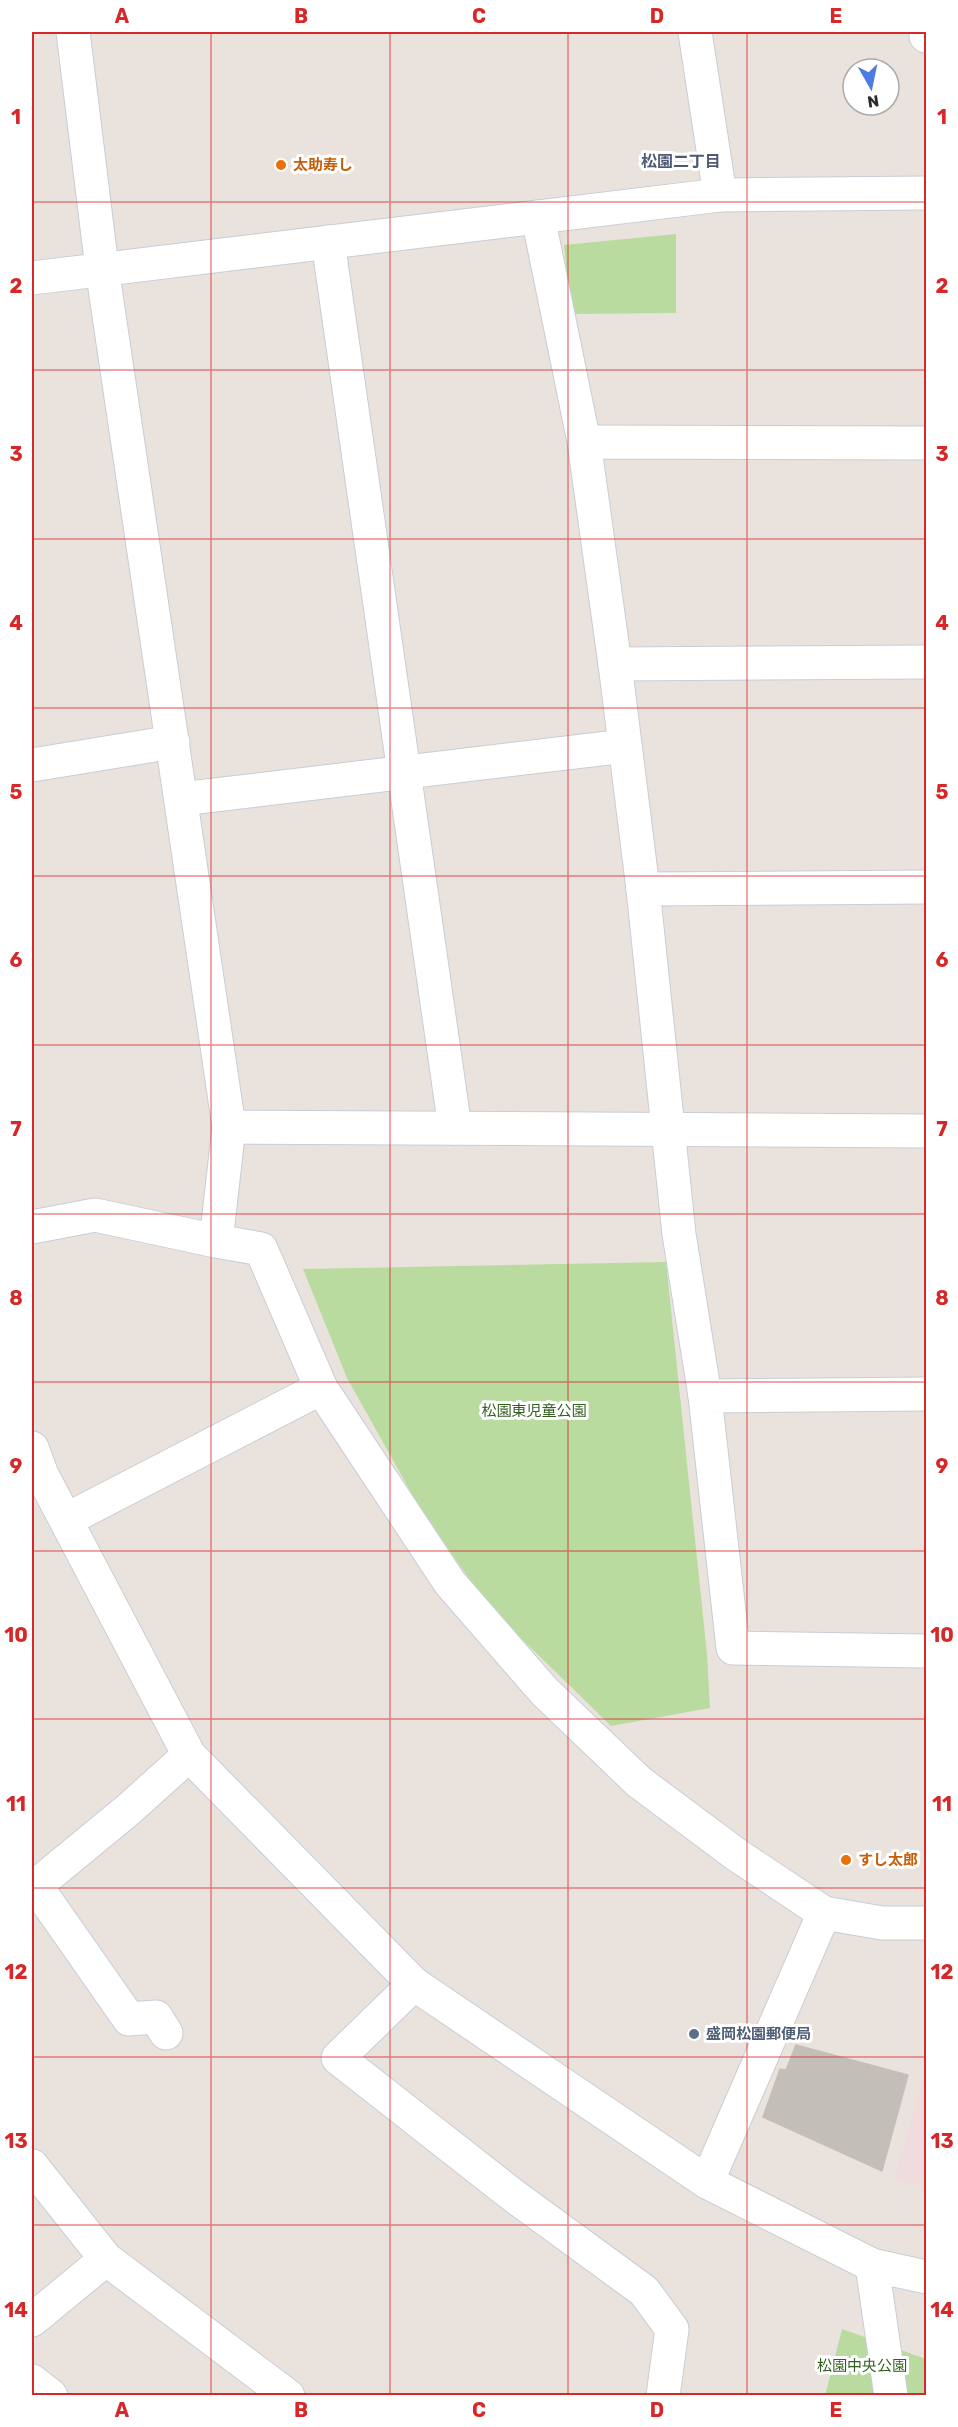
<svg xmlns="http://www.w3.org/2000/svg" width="958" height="2427" font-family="Rubik,'Noto Sans JP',sans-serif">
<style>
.medical{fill:#f0dbde}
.green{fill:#badb9f}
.building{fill:#c3beb8;stroke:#c5bfb7;stroke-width:1.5}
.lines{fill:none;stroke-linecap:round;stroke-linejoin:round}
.minor-casing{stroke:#c8cdd6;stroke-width:35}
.minor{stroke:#fff;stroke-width:33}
.grid{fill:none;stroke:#d62828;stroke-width:1.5;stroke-opacity:0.55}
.food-dot{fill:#e8710a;stroke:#fff;stroke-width:2}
.service-dot{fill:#5c6f8a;stroke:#fff;stroke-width:2}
.labels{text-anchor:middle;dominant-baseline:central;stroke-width:6;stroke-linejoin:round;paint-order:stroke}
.food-label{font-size:15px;font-weight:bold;fill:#c56008;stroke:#fff;text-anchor:start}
.park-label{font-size:15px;fill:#345f22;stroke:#fff}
.service-label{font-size:15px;font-weight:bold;fill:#4e5e75;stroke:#fff;text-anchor:start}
.neighbourhood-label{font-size:16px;font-weight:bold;fill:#4f5a75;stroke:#fff}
.neatline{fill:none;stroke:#d62828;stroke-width:2}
.grid-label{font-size:20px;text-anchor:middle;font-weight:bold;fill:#d62828}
</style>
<rect width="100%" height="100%" fill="#eae3dd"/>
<polygon class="medical" points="926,2071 926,2188 894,2179"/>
<g class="green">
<polygon points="676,234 676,313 571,314 564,245"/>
<polygon points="666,1262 707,1654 710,1708 611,1726 488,1606 418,1505 347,1378 303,1269"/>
<polygon points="842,2329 926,2359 926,2395 825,2396"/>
</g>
<polygon class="building" points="796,2045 908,2075 882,2171 763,2117 780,2069 786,2070"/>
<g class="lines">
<defs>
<g id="minor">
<polyline points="73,32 102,268 229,1127 926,1131"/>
<polyline points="695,32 720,195"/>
<polyline points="926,32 926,36"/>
<polyline points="538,217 584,442"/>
<polyline points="328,242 455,1128"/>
<polyline points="32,278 720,195 926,193"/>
<polyline points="926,443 584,442 615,664 926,662"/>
<polyline points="615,664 643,889"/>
<polyline points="32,765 173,742"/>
<polyline points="181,799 625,746"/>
<polyline points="32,1227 95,1215 216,1241 261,1249 321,1388"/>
<polyline points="216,1241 229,1127"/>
<polyline points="926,1394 705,1396 733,1648 926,1651"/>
<polyline points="705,1396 679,1234 643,889 926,887"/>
<polyline points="32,1448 42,1475 189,1755 414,1984 707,2182 872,2265 926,2277"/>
<polyline points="66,1520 321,1388 450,1583 544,1691 639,1782 737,1855 824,1913 882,1923 926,1923"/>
<polyline points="36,1886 129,2019 156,2017 166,2033"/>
<polyline points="32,1889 129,1809 189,1755"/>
<polyline points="414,1984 338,2058 510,2193 644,2291 672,2329 663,2396"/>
<polyline points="32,2166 106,2259 288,2396"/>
<polyline points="707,2182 824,1913"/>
<polyline points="872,2265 891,2396"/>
<polyline points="32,2320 106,2259"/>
<polyline points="32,2381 51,2396"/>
</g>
</defs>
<use href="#minor" class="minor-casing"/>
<use href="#minor" class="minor"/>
</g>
<path class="grid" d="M211 32V2396M390 32V2396M568 32V2396M747 32V2396M32 202H926M32 370H926M32 539H926M32 708H926M32 876H926M32 1045H926M32 1214H926M32 1382H926M32 1551H926M32 1719H926M32 1888H926M32 2057H926M32 2225H926"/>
<g class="food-dot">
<circle cx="281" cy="165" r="6"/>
<circle cx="846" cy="1860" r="6"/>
</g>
<circle class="service-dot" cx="694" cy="2034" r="6"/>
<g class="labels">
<g class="food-label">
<text x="293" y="165">太助寿し</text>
<text x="858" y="1860">すし太郎</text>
</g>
<g class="park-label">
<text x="534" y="1411">松園東児童公園</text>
<text x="862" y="2366">松園中央公園</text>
</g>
<g class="service-label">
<text x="706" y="2034">盛岡松園郵便局</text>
</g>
<g class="neighbourhood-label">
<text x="681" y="161">松園二丁目</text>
</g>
</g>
<rect width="958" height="2427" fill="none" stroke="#ffffff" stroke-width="66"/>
<g transform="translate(871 87) rotate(171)"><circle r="28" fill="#ffffff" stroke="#aaaaaa" stroke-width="1.5"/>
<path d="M0-4.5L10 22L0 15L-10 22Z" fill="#4e7ae6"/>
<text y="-9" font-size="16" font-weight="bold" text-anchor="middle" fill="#2a2a2a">N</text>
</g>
<rect x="33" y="33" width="892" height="2361" class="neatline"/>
<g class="grid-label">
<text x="122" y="23">A</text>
<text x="301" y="23">B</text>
<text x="479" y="23">C</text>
<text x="657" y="23">D</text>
<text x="836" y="23">E</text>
<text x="16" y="124">1</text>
<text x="942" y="124">1</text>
<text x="16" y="293">2</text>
<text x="942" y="293">2</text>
<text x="16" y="461">3</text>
<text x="942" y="461">3</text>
<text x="16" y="630">4</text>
<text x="942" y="630">4</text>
<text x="16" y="799">5</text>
<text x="942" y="799">5</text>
<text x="16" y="967">6</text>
<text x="942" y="967">6</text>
<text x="16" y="1136">7</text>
<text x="942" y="1136">7</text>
<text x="16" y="1305">8</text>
<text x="942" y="1305">8</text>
<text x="16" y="1473">9</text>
<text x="942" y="1473">9</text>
<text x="16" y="1642">10</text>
<text x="942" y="1642">10</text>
<text x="16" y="1811">11</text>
<text x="942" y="1811">11</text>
<text x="16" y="1979">12</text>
<text x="942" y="1979">12</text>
<text x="16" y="2148">13</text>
<text x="942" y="2148">13</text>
<text x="16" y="2317">14</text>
<text x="942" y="2317">14</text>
<text x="122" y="2417">A</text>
<text x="301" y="2417">B</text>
<text x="479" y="2417">C</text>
<text x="657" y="2417">D</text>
<text x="836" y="2417">E</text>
</g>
</svg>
